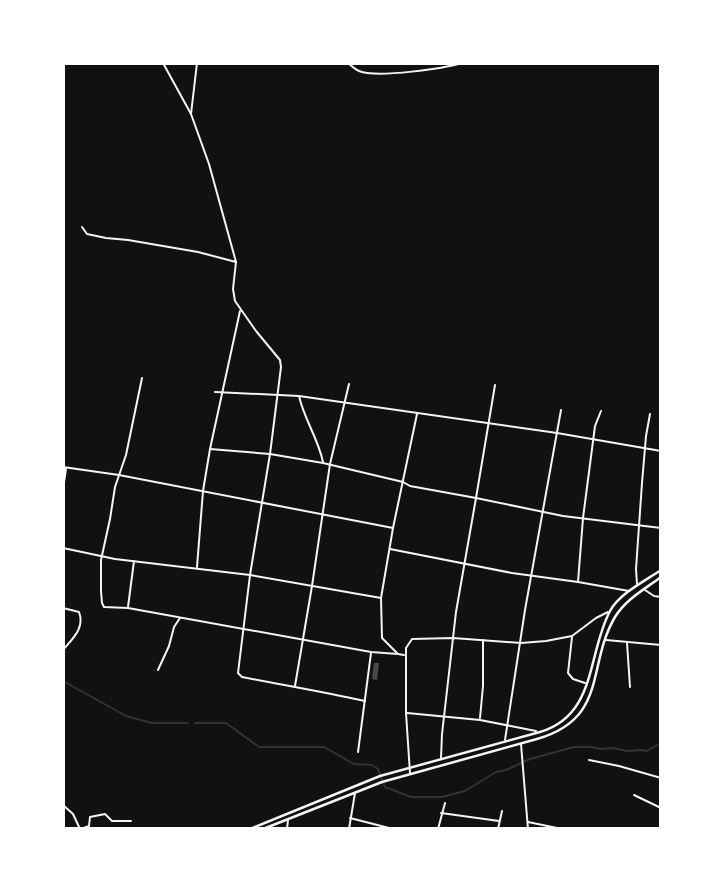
<svg xmlns="http://www.w3.org/2000/svg" width="724" height="892" font-family="Signika,sans-serif">
<style>
.lines{fill:none;stroke-linecap:round;stroke-linejoin:round}
.stream{stroke:#333;stroke-width:2}
.building{fill:#4a4a4a}
.minor{stroke:#f5f5f5;stroke-width:2}
.primary{stroke:#f5f5f5;stroke-width:2.5}
</style>
<rect width="100%" height="100%" fill="#111"/>
<g class="lines">
<g class="stream">
<polyline points="63,681 126,716 152,723 188,723"/>
<polyline points="195,723 226,723 259,747 324,747 354,764 372,765 378,769 385,787 411,797 442,797 465,791 496,772 506,770 530,759 574,747 592,747 600,749 613,748 627,751 641,750 647,751 661,743"/>
</g>
</g>
<polygon class="building" points="374,663 379,663 377,680 372,679"/>
<g class="lines">
<g class="minor">
<path d="M348 63C353 67 356 71 362 72 381 77 442 69 462 63"/>
<polyline points="191,114 197,63"/>
<polyline points="82,227 87,234 106,238 128,240 198,252 236,262 209,164 191,114 163,63"/>
<path d="M236 262 233 289 235 301 256 331 280 360 281 367 270 454 250 575 238 673 242 677C283 685 324 692 365 701"/>
<polyline points="142,378 126,455 115,487 110,519 101,560 101,591 102,603 104,607 128,608 371,652 398,654"/>
<polyline points="495,385 476,498 563,516 661,528"/>
<polyline points="215,392 299,396 557,433 661,451"/>
<path d="M299 396C304 419 318 438 323 462"/>
<polyline points="210,449 270,454 323,463 403,482 410,486 476,498 456,612 442,734 441,758"/>
<polyline points="63,467 119,475 393,528"/>
<polyline points="63,489 66,469"/>
<polyline points="63,548 115,559 250,575 381,598"/>
<polyline points="390,549 512,573 578,582 629,591"/>
<polyline points="197,567 203,491 210,449 240,311"/>
<polyline points="578,582 583,518 595,426 601,411"/>
<polyline points="637,584 636,569 642,483 646,436 650,414"/>
<polyline points="645,590 654,596 661,597"/>
<polyline points="128,607 134,561"/>
<path d="M63 608 79 612C85 628 73 638 63 650"/>
<polyline points="572,637 568,673 573,679 585,683"/>
<polyline points="606,640 661,645"/>
<polyline points="627,643 630,687"/>
<polyline points="404,655 398,654 382,638 381,598 393,528 417,414"/>
<polyline points="158,670 169,646 174,627 180,618"/>
<polyline points="295,686 312,586 330,464 349,384"/>
<polyline points="407,713 480,720 536,731"/>
<polyline points="480,718 483,686 483,640"/>
<polyline points="505,740 525,610 561,410"/>
<polyline points="521,744 528,829"/>
<polyline points="358,752 371,653"/>
<polyline points="589,760 619,766 661,778"/>
<polyline points="410,773 406,713 406,648 412,639 453,638 521,643 546,641 572,636 596,618 608,612"/>
<polyline points="634,795 661,808"/>
<polyline points="63,805 73,814 80,829"/>
<polyline points="441,813 499,821"/>
<polyline points="350,818 393,829"/>
<polyline points="528,822 562,829"/>
<polyline points="81,829 89,826 90,817 105,814 112,821 131,821"/>
<polyline points="287,829 288,820"/>
<polyline points="349,829 355,793"/>
<polyline points="438,829 445,803"/>
<polyline points="498,829 502,811"/>
</g>
<g class="primary">
<path d="M250 829 380 776 540 732C597 715 587 654 610 611 620 593 645 581 661 570"/>
<path d="M263 829 382 782 537 739C609 718 586 666 615 617 626 599 645 589 661 577"/>
</g>
</g>
<rect width="724" height="892" fill="none" stroke="#ffffff" stroke-width="130"/>
</svg>
